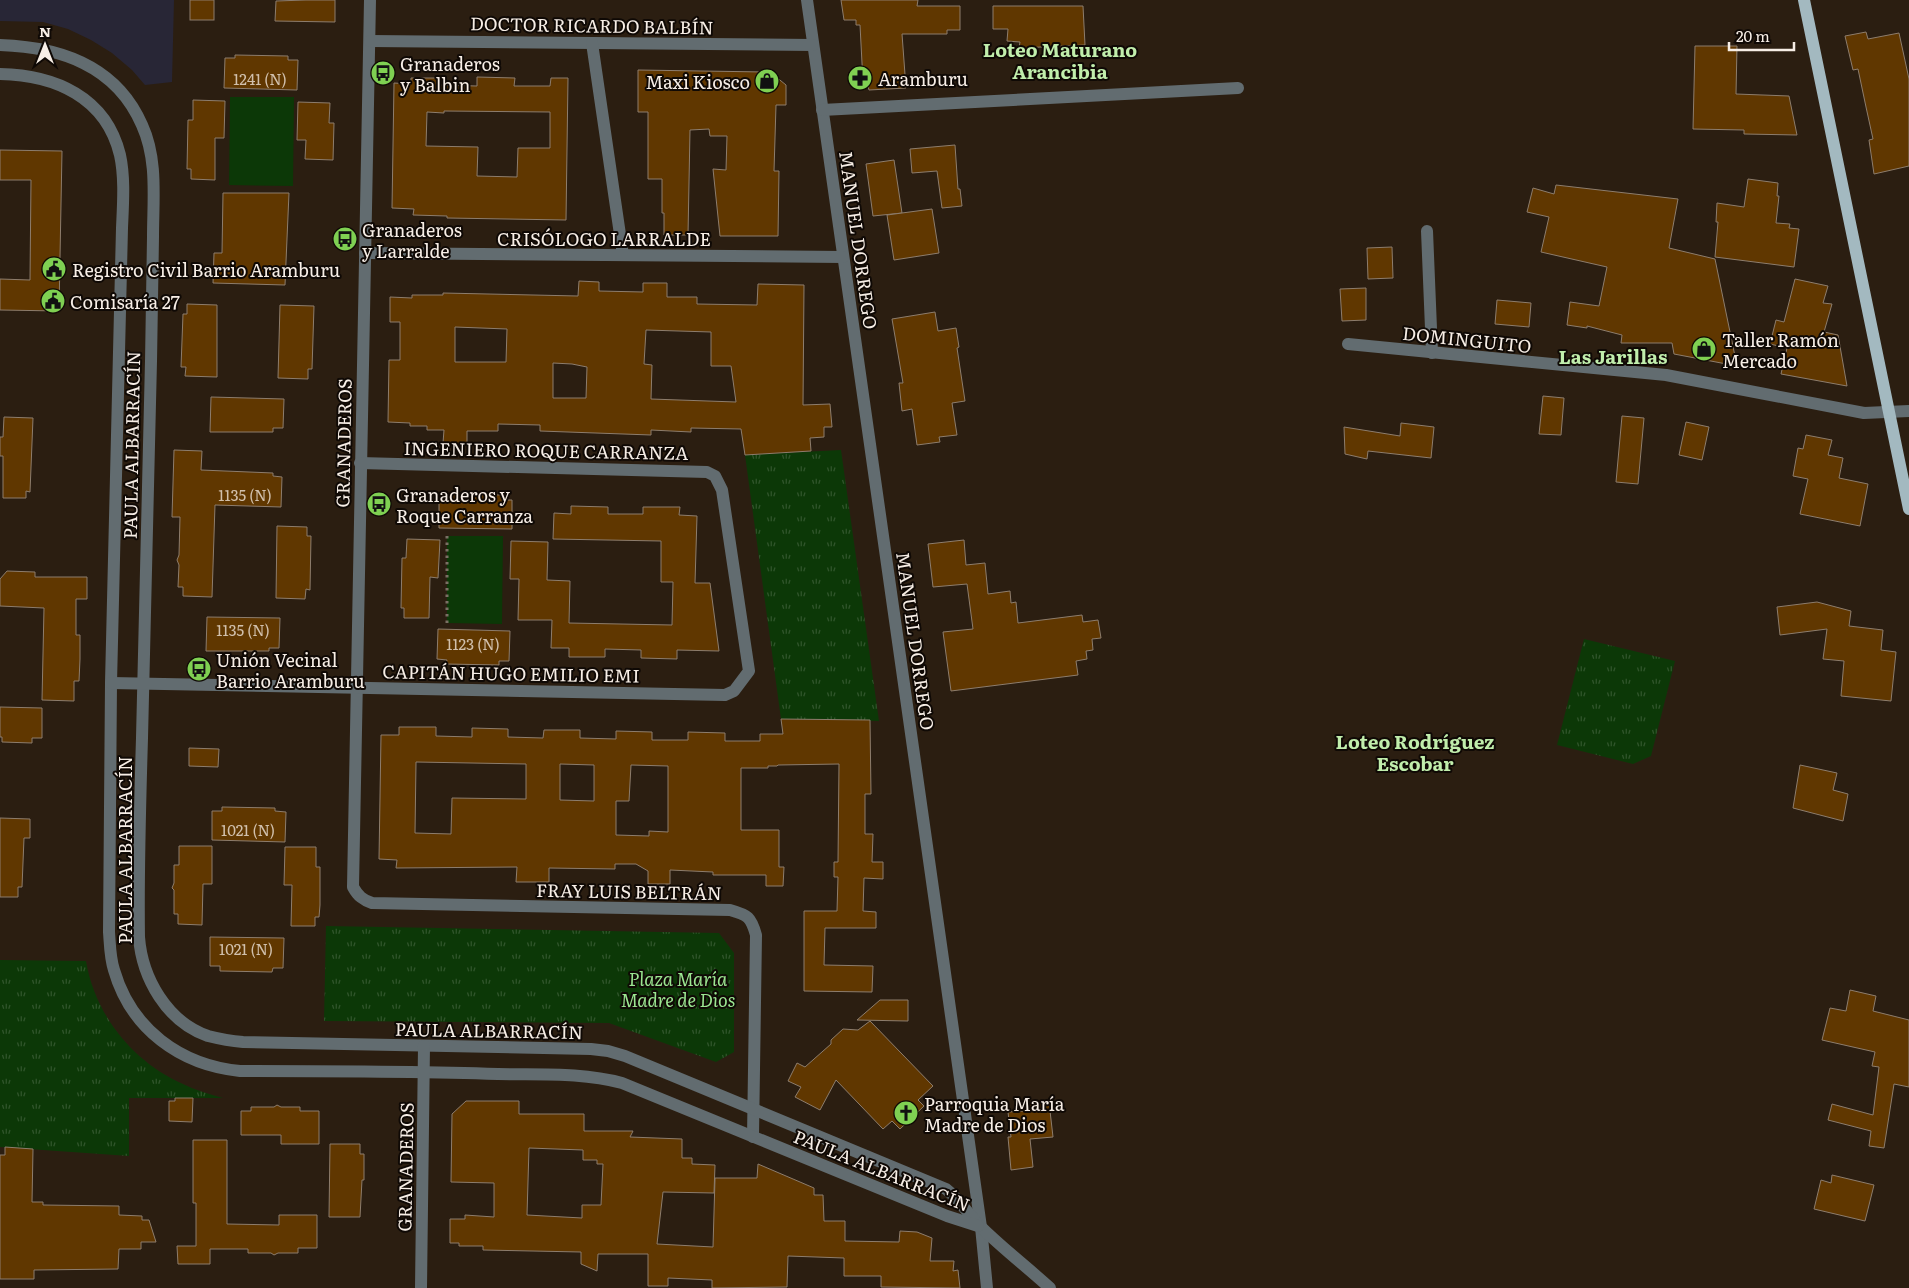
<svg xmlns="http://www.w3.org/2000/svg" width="1909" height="1288" font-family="Literata,serif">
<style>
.education{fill:#282636}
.green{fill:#0c3807}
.park{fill:url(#park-tufts)}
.building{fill:#603700;stroke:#8d7d6d;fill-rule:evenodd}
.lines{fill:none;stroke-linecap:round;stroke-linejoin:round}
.path{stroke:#7b7065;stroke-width:3;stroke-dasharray:2.5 4;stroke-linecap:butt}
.minor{stroke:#626c70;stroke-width:12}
.major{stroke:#a3b9c0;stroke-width:12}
.labels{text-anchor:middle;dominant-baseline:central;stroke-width:4;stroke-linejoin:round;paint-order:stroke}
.number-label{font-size:15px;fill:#d1c0ac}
.street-label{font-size:18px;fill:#f7eee6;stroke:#0f0905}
.poi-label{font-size:18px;fill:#f7eee6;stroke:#0f0905;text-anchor:start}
.park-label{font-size:18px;font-style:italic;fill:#9be691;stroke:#0f0905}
.neighbourhood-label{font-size:19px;font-weight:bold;fill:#c1eeac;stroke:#0f0905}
</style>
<defs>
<pattern id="park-tufts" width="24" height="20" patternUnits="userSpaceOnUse" patternTransform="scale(1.25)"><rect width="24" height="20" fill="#0c3807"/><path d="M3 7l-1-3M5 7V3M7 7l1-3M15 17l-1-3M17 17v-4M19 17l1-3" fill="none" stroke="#30552b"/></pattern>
</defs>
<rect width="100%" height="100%" fill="#2b1e11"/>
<polygon class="education" points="0,0 174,0 172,82 145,85 132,70 112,53 91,40 68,29 43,22 0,21"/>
<g class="green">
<polygon points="230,97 294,97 293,186 229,185"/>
<polygon points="447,536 503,536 502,624 447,623"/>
</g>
<g class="park">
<polygon points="841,450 879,721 781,719 745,455"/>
<polygon points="1584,639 1675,661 1651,756 1633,764 1557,745"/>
<polygon points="326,926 719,933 734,953 734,1052 716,1062 609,1023 324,1021"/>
<path d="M0 960 86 961C95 1015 133 1062 183 1084 195 1090 209 1094 223 1098H129V1156L0 1147Z"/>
</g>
<g class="building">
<rect x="190" y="0" width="24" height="20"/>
<polygon points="306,0 335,0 335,22 275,21 276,1"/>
<polygon points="841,0 918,0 917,6 960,6 960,30 947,30 947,34 902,34 906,88 869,90 868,86 864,86 863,82 860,25 856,25 856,20 844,20"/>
<polygon points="993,6 1083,6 1085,45 1019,48 1020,42 1007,41 1008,29 993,29"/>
<polygon points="1866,32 1868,39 1899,33 1909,79 1909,166 1874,174 1869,140 1873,139 1866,107 1858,69 1853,70 1845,36"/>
<polygon points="1695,46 1737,46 1736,94 1789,96 1797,135 1744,134 1744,130 1693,129"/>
<polygon points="235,55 288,56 288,60 298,60 297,90 224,88 225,58 235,58"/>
<polygon points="638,70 765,72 765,76 775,76 786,85 786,105 776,105 774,171 779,171 778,236 720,236 713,169 726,170 727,136 710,136 709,129 690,130 688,235 664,235 664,213 662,213 662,179 648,179 648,112 638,112"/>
<path d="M477 77 515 78 514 86H550L551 78H568L566 220 447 218V216L413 215 414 209 392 208 394 83 411 84V78H439V85L477 86ZM444 111 550 112V148H518L517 177 477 176 478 147 426 146 427 112 444 113Z"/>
<polygon points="193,100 225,101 224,138 215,138 215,180 191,179 191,169 187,169 188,120 193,120"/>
<polygon points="298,102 330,103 329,123 334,123 333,160 305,159 306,140 297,140"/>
<polygon points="955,145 958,189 960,189 962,206 942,208 937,171 912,173 910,149"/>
<polygon points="0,150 62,151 59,311 0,310 0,279 30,280 31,180 0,180"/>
<polygon points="894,160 902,213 873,216 866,164"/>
<polygon points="1748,179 1778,183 1777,196 1779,196 1776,223 1790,224 1789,228 1799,229 1794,267 1715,257 1718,222 1716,222 1717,203 1744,207"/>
<polygon points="1556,185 1678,199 1669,248 1715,259 1737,366 1674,354 1672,343 1621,343 1622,335 1587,326 1587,328 1567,325 1570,302 1599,306 1607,267 1541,252 1549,217 1527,212 1533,188 1554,194"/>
<polygon points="223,193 289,193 285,285 213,283 214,253 222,253"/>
<polygon points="932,209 939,253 894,260 887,215"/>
<polygon points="1392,247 1393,278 1368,279 1367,248"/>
<polygon points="1795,279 1828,286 1823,303 1832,304 1824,332 1838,335 1847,386 1781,374 1787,348 1770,344 1776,320 1784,322"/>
<path d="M579 281 599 282V291L643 292V283H667V297H697V304L757 305 758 284 804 285 803 405 830 404 832 427H824V437L810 438 811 451 745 455 741 429 691 428V432L651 430V435L540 431V425L498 424V431H467V444L443 443 444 430H427V426H410V423L388 422 389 360H400V322H390V297L412 298V295H443V293L578 296ZM455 327 507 329 506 362H455ZM646 330 711 332V366H731L736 402 651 399 652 365 644 364ZM553 363 572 364 587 367 586 398H553Z"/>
<polygon points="1366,288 1366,320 1342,321 1340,289"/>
<polygon points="1497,300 1531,303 1529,327 1495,324"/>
<polygon points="187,304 217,305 217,377 185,376 186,367 181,367 183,314 187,314"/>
<polygon points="280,305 314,306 312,369 308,369 308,379 278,378"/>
<polygon points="935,312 938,331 956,328 959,347 957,348 965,401 952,403 957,435 939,437 940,442 917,445 912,409 902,411 899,383 903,383 892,319"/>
<polygon points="1543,396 1564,398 1561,435 1539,434"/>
<polygon points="211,397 284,399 283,428 273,428 273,432 210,432"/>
<polygon points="1622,416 1644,418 1638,484 1616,482"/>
<polygon points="4,417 33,418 30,492 26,491 26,498 3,498 3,456 0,456 0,437 3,437"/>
<polygon points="1686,422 1709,427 1702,460 1679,455"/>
<polygon points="1401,423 1434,427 1431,458 1368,451 1367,459 1345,454 1344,427 1400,436"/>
<polygon points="1806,435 1832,440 1828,455 1843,458 1839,478 1868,484 1860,526 1800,514 1808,479 1793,476 1798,448 1803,449"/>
<polygon points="174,450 202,451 201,470 273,473 273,476 282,477 281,507 215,505 212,597 183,596 183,587 178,587 179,565 177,560 179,555 180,517 172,517"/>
<polygon points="449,494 502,495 502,500 512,500 512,529 439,528 439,498 449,498"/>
<polygon points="571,506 608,507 608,514 643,514 643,507 680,507 679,515 697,516 695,583 710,583 719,651 677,650 677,659 641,658 641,650 605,649 605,657 569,657 569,648 551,648 552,620 518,620 519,579 510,579 511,541 548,542 547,580 570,581 569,623 672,625 673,582 661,582 661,541 553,539 554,513 571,514"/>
<polygon points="277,526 307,527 307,536 311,536 310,590 306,589 305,599 276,598"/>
<polygon points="407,539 440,540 438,578 430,577 429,618 404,618 404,608 401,608 402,558 406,558"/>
<polygon points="964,540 966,565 985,563 988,594 1010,591 1011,603 1016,602 1018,623 1082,615 1083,622 1098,620 1101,638 1092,639 1093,650 1086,651 1087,659 1076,661 1078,675 951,691 943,632 973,629 967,584 933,587 928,544"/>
<polygon points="7,571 35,572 35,577 87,577 87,599 76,599 76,635 80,635 80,659 79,681 74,681 74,701 42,700 44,608 0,606 0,579"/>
<polygon points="1817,602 1851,611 1849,626 1883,630 1881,650 1896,652 1891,701 1841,696 1844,661 1823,659 1827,629 1780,635 1777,607"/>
<polygon points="207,617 280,618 279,648 269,648 269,651 206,651"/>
<polygon points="438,629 510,631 509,661 499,661 499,665 446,664 447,660 437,659"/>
<polygon points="0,707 42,708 42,738 32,738 32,743 2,742 2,737 0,737"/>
<path d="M781 719 870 720 871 794H865V834H873L872 862H883V879L864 878 863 911 876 912V928H825L824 965 873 966 872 992 804 991V911H837L838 877H834V862H838L839 764 778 765 777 766H768V768H741V830H779V867H784L783 886H766V875H713V872L670 870V884H648V871L636 864H615V869L549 868V882H516L517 867 396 868 397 860 379 859 381 735H399V727H436V736L472 737V728L508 729V737L543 738 544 730H580V738L616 739V731L652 732V740H688V732L725 733V741H760V734H783ZM416 762 526 764V799L452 798 451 834 415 833ZM560 764 594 765V801L560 800ZM631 765 668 766V832L649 831V836L616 835V801H629Z"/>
<polygon points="189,748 219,749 218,767 189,766"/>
<polygon points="1800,765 1837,773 1833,790 1848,794 1843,821 1793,808"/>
<polygon points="222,807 275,808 275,811 286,812 285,842 212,840 212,811 222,811"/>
<polygon points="0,818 30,819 30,838 24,838 22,887 18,887 18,897 0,897"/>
<polygon points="179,846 212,846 212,884 203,884 202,925 178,924 178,914 174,914 174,890 172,888 174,883 174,865 179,865"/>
<polygon points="285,847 316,847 316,867 320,867 320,905 319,917 315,917 315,926 291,926 292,885 284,885"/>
<polygon points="210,937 284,938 283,968 273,968 272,972 220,971 220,966 210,966"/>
<polygon points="1850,990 1876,996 1873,1011 1909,1020 1909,1087 1894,1084 1884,1148 1869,1146 1871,1131 1828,1120 1832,1104 1873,1115 1879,1067 1872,1066 1875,1052 1822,1040 1830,1008 1846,1011"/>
<polygon points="880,1000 908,1000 908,1021 857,1020"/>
<polygon points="870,1021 933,1086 918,1100 924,1106 900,1129 892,1121 883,1129 836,1080 820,1110 795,1097 801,1087 788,1081 797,1063 805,1067 831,1044 831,1040 843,1029 858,1030"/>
<polygon points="175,1098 193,1098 192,1122 169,1121 169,1101 175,1101"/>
<path d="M466 1101H519V1114H584V1131H633L630 1137 682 1139V1158H692V1164L715 1165 714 1193 663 1192 657 1244 713 1247 715 1178H757L758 1164 814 1188V1195H823L824 1221H845V1241L899 1242 900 1231 917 1232 932 1238 930 1261H954L953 1271 958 1270 960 1288 881 1287V1276H844V1258L788 1256 787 1287 712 1288V1280L668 1278V1286H648V1254H598L597 1271 581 1264V1252L483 1250V1246H459V1243H450V1219H465V1215L494 1217V1183L451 1182 452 1114ZM529 1148 583 1150V1160H597V1164H603L601 1205H582V1218L527 1215Z"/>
<polygon points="1049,1102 1053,1137 1030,1139 1033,1167 1011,1170 1008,1137 1011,1137 1008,1112 1023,1111 1022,1104"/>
<polygon points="277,1105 281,1107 300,1107 300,1111 319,1111 319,1144 281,1144 281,1135 241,1135 241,1111 251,1111 251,1107 274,1107"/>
<polygon points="193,1140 227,1140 227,1224 279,1225 279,1215 317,1215 317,1248 298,1248 298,1253 278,1253 274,1255 271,1253 248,1253 248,1249 210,1249 210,1264 178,1264 177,1246 196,1246 196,1203 193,1203"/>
<polygon points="330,1144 360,1144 360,1154 364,1154 364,1180 362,1180 360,1217 329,1217"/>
<polygon points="5,1147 33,1149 32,1202 43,1202 43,1205 119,1206 119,1215 142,1216 142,1220 149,1220 156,1242 141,1242 141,1249 119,1249 118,1269 34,1270 34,1279 0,1279 0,1155 5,1155"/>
<polygon points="1832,1175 1874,1185 1865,1221 1814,1209 1821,1180 1831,1183"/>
</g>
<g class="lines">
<polyline class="path" points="447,623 447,536"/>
<g class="minor">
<path d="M370 0 353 887C358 896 363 900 372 903L730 910C748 915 751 917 756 935L753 1137"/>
<polyline points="807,0 981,1227 987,1288"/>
<polyline points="370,41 813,45"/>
<polyline points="592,43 623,255"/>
<path d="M0 45C60 47 116 65 142 125 158 160 153 199 153 237 152 279 152 320 151 361 148 487 144 613 142 738 140 804 138 871 139 937 142 978 167 1022 208 1036 220 1039 231 1041 243 1042L591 1049 608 1051 625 1056 946 1189C959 1199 968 1214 980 1226 1002 1248 1027 1267 1050 1288"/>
<path d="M0 74C55 75 106 97 120 155 125 178 123 204 122 228L111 683 109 932C110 945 110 958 114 970 131 1029 180 1065 240 1071 326 1071 412 1071 498 1074 539 1075 582 1072 622 1083L947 1216 978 1226"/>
<polyline points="822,110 1238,88"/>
<polyline points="1427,231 1432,353"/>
<polyline points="365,253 843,257"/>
<polyline points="1348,344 1666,375 1864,413 1909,411"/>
<polyline points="111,683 725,695 734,691 749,671 722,490 715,476 707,472 360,463"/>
<polyline points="421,1288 424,1046"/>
</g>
<polyline class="major" points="1804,0 1909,509"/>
</g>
<defs>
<symbol id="bus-disc" viewBox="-11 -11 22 22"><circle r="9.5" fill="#7fd052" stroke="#0f0905"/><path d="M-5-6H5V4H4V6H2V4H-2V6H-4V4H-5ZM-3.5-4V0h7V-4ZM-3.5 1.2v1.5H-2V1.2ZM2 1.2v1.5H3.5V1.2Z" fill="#111"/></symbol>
<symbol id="pharmacy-disc" viewBox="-11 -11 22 22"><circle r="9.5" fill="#7fd052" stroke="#0f0905"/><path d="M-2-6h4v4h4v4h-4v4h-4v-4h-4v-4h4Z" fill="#111"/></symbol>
<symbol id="shop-disc" viewBox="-11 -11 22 22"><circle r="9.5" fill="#7fd052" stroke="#0f0905"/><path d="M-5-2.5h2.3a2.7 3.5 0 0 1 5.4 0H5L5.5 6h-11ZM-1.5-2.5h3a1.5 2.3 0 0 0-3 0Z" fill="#111"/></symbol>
<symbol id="civic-disc" viewBox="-11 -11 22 22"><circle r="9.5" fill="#7fd052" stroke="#0f0905"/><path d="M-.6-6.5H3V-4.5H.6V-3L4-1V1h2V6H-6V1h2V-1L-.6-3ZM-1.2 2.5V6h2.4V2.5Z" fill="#111"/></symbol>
<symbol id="church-disc" viewBox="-11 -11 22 22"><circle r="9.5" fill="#7fd052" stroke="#0f0905"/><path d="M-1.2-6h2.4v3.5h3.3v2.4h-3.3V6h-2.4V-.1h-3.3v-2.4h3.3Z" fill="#111"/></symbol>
</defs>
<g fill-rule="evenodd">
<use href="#bus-disc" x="369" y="59" width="28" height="28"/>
<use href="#pharmacy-disc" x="846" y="64" width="28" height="28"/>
<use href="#shop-disc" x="753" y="67" width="28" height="28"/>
<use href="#bus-disc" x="331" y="225" width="28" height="28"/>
<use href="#civic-disc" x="40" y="255" width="28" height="28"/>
<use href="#civic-disc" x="39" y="287" width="28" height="28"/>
<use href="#shop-disc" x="1690" y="335" width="28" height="28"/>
<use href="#bus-disc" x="365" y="490" width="28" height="28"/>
<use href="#bus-disc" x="185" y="655" width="28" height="28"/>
<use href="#church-disc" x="892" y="1099" width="28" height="28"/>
</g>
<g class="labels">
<g class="number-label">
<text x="260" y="78">1241 (N)</text>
<text x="245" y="494">1135 (N)</text>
<text x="243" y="629">1135 (N)</text>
<text x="473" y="643">1123 (N)</text>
<text x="248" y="829">1021 (N)</text>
<text x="246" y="948">1021 (N)</text>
</g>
<g class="street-label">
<text transform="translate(592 25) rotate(1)">DOCTOR RICARDO BALBÍN</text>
<text x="604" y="238">CRISÓLOGO LARRALDE</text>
<text transform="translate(859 240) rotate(82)">MANUEL DORREGO</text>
<text transform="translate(1467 339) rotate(6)">DOMINGUITO</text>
<text transform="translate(343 443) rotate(-89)">GRANADEROS</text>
<text transform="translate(131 445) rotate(-89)">PAULA ALBARRACÍN</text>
<text transform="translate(546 450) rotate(1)">INGENIERO ROQUE CARRANZA</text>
<text transform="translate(916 641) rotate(82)">MANUEL DORREGO</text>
<text transform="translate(511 673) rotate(1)">CAPITÁN HUGO EMILIO EMI</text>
<text transform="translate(124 850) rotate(-90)">PAULA ALBARRACÍN</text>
<text transform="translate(629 891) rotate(1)">FRAY LUIS BELTRÁN</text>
<text transform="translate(489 1030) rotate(1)">PAULA ALBARRACÍN</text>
<text transform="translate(405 1167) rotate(-89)">GRANADEROS</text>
<text transform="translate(882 1170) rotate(22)">PAULA ALBARRACÍN</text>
</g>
<g class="poi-label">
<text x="400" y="63">Granaderos<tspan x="400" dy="21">y Balbin</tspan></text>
<text x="878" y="78">Aramburu</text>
<text x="750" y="81" text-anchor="end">Maxi Kiosco</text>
<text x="362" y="229">Granaderos<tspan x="362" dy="21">y Larralde</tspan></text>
<text x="72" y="269">Registro Civil Barrio Aramburu</text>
<text x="70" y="301">Comisaría 27</text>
<text x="1722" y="339">Taller Ramón<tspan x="1722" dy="21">Mercado</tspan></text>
<text x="396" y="494">Granaderos y<tspan x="396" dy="21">Roque Carranza</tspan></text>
<text x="216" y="659">Unión Vecinal<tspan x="216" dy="21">Barrio Aramburu</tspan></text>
<text x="924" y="1103">Parroquia María<tspan x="924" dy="21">Madre de Dios</tspan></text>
</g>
<g class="park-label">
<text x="678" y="978">Plaza María<tspan x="678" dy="21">Madre de Dios</tspan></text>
</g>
<g class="neighbourhood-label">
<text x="1060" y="49">Loteo Maturano<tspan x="1060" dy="22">Arancibia</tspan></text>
<text x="1613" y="356">Las Jarillas</text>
<text x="1415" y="741">Loteo Rodríguez<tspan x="1415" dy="22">Escobar</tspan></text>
</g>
</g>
<g transform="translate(45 45)" stroke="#0f0905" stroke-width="4" paint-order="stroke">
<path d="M0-4L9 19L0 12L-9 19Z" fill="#f7eee6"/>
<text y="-8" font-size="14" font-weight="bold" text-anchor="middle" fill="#f7eee6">N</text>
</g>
<path d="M1729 42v8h65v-8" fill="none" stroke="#f7eee6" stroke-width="2.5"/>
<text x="1736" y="42" font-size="15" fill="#f7eee6" stroke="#0f0905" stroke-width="4" paint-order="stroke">20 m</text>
</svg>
